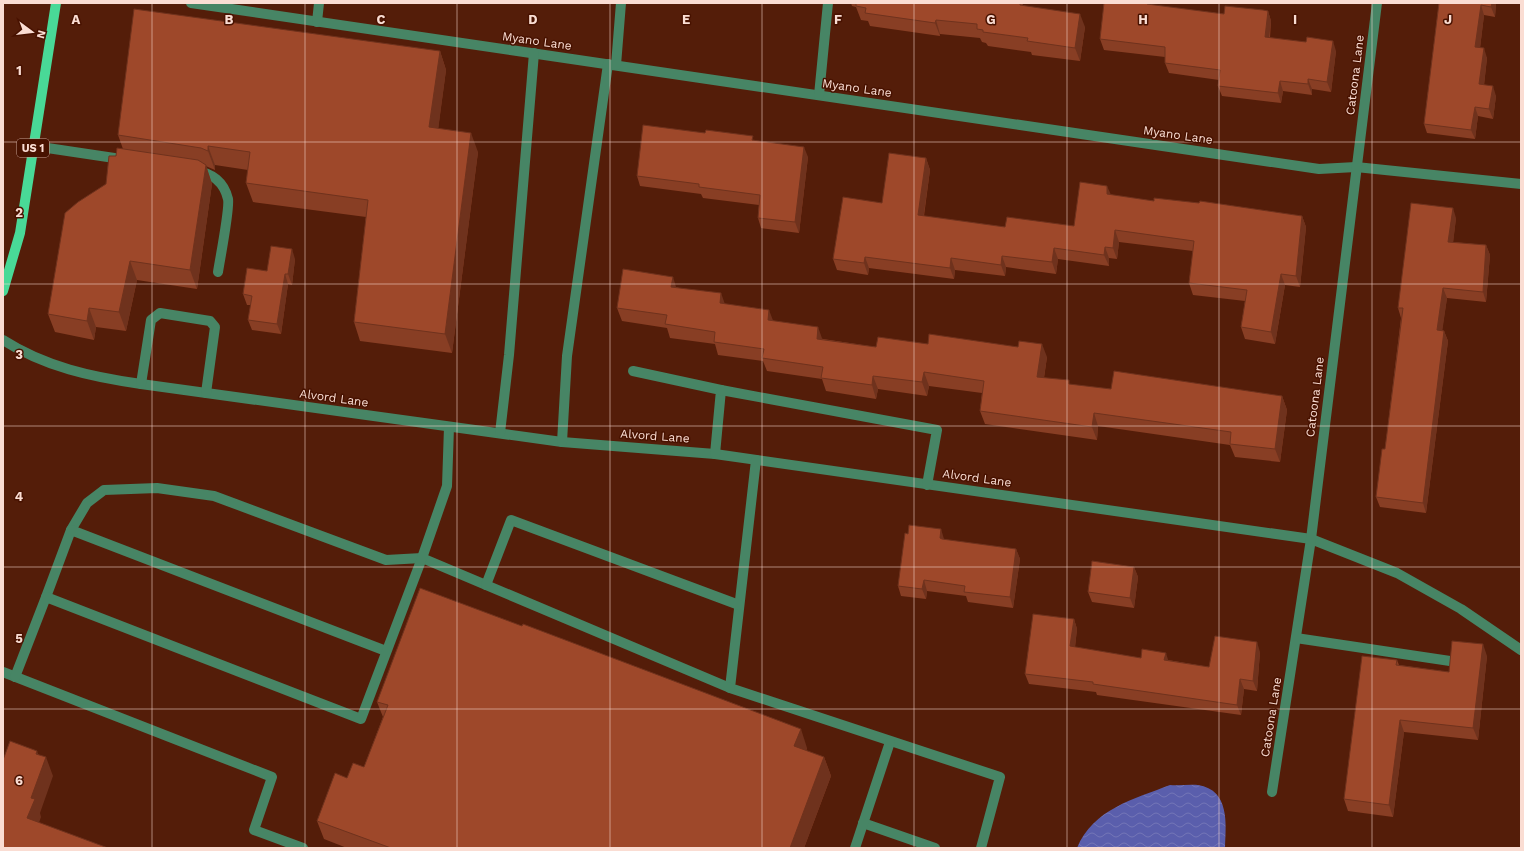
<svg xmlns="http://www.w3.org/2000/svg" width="1524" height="851" font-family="'Work Sans',sans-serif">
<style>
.water{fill:url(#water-waves)}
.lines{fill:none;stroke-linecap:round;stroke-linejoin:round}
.minor{stroke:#478565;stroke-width:10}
.major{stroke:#49d997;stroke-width:10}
.wall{fill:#883e24}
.shaded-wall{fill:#6f321d}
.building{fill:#9e482a;stroke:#6f321d}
.grid{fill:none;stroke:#faddd3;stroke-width:1;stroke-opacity:0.55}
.labels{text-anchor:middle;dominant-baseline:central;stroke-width:3;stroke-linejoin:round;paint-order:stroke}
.shield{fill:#481200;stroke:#c5a094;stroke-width:1}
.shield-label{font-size:11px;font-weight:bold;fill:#faddd3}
.street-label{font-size:12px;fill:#faddd3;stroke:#481200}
.grid-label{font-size:13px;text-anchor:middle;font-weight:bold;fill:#faddd3;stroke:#481200;stroke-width:3;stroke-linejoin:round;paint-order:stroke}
</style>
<defs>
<pattern id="water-waves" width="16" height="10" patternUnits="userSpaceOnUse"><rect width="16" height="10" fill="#5a5eac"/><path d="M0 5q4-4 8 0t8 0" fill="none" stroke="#7375b6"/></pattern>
</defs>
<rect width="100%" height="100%" fill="#541d09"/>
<path class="water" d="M1170 785C1179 786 1189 784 1198 785 1230 790 1226 824 1225 848H1077C1093 809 1134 799 1170 785Z"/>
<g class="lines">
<g class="minor">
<polyline points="191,3 1319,169 1356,167 1521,184"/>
<polyline points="317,22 319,3"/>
<polyline points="616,65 621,3"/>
<polyline points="819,95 828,3"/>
<polyline points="34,146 121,159"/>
<path d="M196 171C212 173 224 182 228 199 230 208 220 259 218 272"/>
<path d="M3 340C45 367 92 377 141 384L562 442 715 454 1311 539 1397 573 1461 609 1521 650"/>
<polyline points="633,371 721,390 715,454"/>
<polyline points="141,384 151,320 160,313 210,321 215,327 206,393"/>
<polyline points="721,390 937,430 927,485"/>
<polyline points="500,433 509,355 534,53"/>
<polyline points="562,442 567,356 608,64"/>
<polyline points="756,460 730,688 1000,777 981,848"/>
<polyline points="71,530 87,503 104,490 157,488 214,496 386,560 422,558 730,688"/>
<polyline points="486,585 511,520 739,605"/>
<polyline points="46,597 71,530 386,651"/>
<polyline points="1296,638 1450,661"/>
<polyline points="3,672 272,777 254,830 303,848"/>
<polyline points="15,677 46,597 361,719 422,558 447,486 449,427"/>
<polyline points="1272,792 1311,539 1377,3"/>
<polyline points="863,823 935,848"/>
<polyline points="855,848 890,742"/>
</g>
<polyline class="major" points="3,291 20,233 56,3"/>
</g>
<g class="wall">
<polygon points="851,3 1022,3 1023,5 1085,27 1080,61 1032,55 1031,52 988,46 986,43 982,42 980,38 940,34 940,36 870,26 868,21 861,20 856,7 852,6"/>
<polygon points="1104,3 1152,3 1152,5 1224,14 1268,11 1271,21 1270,38 1336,51 1331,92 1312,89 1312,95 1283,91 1281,103 1222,96 1218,86 1219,80 1169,73 1165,63 1165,57 1104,50 1100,39"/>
<polygon points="1439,3 1496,3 1495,17 1484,15 1480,48 1487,58 1484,85 1496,96 1493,119 1478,116 1475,139 1427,133 1424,124"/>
<polygon points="440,51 446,70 438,129 478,152 452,353 360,341 354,322 366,217 253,202 246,183 248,170 215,165 215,170 208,167 206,166 212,184 197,289 137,280 126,331 96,327 94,340 55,332 48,314 106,184 116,156 123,149 118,135"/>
<polygon points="705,133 754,140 808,157 799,233 761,228 758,218 759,205 703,198 701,194 640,186 637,176"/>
<polygon points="926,158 930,170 924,216 1005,227 1074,226 1111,195 1154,201 1302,216 1306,227 1300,287 1285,285 1275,344 1245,339 1241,327 1245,301 1193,295 1189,283 1193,251 1119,242 1117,259 1109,258 1109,266 1058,259 1056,274 1006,267 1005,276 955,270 954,279 869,268 868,275 837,270 833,259 882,203"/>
<polygon points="1456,218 1453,242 1486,245 1490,255 1486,302 1447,298 1442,330 1444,331 1448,341 1426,513 1380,507 1376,497 1385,449 1401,318 1398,308"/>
<polygon points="295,259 292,285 288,284 281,334 252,330 248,320 251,305 247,305 243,294 267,271"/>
<polygon points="676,287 773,321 823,339 876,347 928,344 1047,357 1044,378 1070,385 1111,389 1282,396 1287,410 1280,462 1235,457 1230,445 1098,426 1097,440 985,424 980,411 982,393 929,386 927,396 878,389 876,399 826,391 822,379 767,371 763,361 718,355 715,344 670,338 667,328 622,321 617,308"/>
<polygon points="944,540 1016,549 1020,559 1013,608 968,602 966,596 927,591 926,599 901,596 898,586"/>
<polygon points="1134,567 1138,577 1134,608 1092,602 1088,592"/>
<polygon points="1074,619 1077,629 1075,647 1141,658 1168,660 1209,667 1260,652 1257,691 1244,689 1241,715 1097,695 1096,692 1029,684 1025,674"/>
<polygon points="1487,656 1478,740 1404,732 1393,817 1348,811 1344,799 1397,660 1399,665 1449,672"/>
<polygon points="377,702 807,748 806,751 824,757 831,776 804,848 347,848 324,839 317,821 347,778 364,767 383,717"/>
</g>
<g class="shaded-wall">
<polygon points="1492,3 1496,3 1495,17 1491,7"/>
<polygon points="1481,5 1484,15 1479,57 1475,47"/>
<polygon points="1268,11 1271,21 1268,47 1265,37"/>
<polygon points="1080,14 1085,27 1080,61 1075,48"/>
<polygon points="936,20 940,34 940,36 935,23"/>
<polygon points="1333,41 1336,51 1331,92 1327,82"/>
<polygon points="1484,48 1487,58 1483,94 1479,84"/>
<polygon points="440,51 446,70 436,146 429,127"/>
<polygon points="1308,79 1312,89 1312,95 1308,84"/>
<polygon points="1280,81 1283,91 1281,103 1278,93"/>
<polygon points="1493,86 1496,96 1493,119 1489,109"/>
<polygon points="1475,107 1478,116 1475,139 1471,130"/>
<polygon points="471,133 478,152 452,353 445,334"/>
<polygon points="208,146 215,165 215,170 208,151"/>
<polygon points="804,147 808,157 799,233 795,222"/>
<polygon points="926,158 930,170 922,227 918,215"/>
<polygon points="206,165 212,184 197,289 190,270"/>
<polygon points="1107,186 1112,197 1107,194"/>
<polygon points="1453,208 1456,218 1452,252 1448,242"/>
<polygon points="1302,216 1306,227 1300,287 1296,276"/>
<polygon points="1115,230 1119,242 1117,259 1113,248"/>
<polygon points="1486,245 1490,255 1486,302 1483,292"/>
<polygon points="1105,247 1109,258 1109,266 1104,255"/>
<polygon points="1054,248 1058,259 1056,274 1052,262"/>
<polygon points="292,249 295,259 292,285 288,274"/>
<polygon points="1002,256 1006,267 1005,276 1001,265"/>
<polygon points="865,257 869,268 868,275 864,263"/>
<polygon points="951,258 955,270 954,279 950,268"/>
<polygon points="130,261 137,280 126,331 119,312"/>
<polygon points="285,274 288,284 281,334 277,324"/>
<polygon points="1281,274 1285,285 1275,344 1271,332"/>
<polygon points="673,277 677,290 671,287"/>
<polygon points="1443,288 1447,298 1441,340 1437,330"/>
<polygon points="721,293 726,307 720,303"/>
<polygon points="89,308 96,327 94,340 87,321"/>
<polygon points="769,310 774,323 768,320"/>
<polygon points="818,327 823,341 817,339"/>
<polygon points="1444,331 1448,341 1426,513 1423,503"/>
<polygon points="1042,344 1047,357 1042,390 1037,377"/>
<polygon points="924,372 929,386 927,396 922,382"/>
<polygon points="873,376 878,389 876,399 872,385"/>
<polygon points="1282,396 1287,410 1280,462 1275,449"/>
<polygon points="1094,413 1098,426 1097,440 1092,427"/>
<polygon points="941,529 944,539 943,549 940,538"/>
<polygon points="1016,549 1020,559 1013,608 1010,597"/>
<polygon points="1134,567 1138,577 1134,608 1130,598"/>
<polygon points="924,580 927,591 926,599 922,589"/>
<polygon points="1074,619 1077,629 1074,656 1070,646"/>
<polygon points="1257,642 1260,652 1257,691 1253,681"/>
<polygon points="1483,644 1487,656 1478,740 1473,728"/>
<polygon points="1166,653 1169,663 1164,660"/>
<polygon points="1240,679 1244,689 1241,715 1237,705"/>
<polygon points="1400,720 1404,732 1393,817 1389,805"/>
<polygon points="801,729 807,748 801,765 794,746"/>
<polygon points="37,751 43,766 46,757 53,776 40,813 41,817 34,837 27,818 36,754"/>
<polygon points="824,757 831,776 804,848 790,848"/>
</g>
<g class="building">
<polygon points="856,3 1020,3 1020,5 1080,14 1075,48 1027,41 1028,38 983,32 983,30 977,29 977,24 936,20 935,23 865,13 866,8 856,6"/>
<polygon points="1104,3 1147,3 1147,4 1224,14 1225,6 1263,10 1268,11 1265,37 1306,42 1307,37 1333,41 1327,82 1308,79 1308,84 1280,81 1278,93 1218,86 1220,70 1165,63 1165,47 1100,39"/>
<polygon points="1439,3 1492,3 1491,7 1481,5 1475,47 1484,48 1479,84 1493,86 1489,109 1475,107 1471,130 1424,124"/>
<polygon points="134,9 440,51 429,127 471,133 445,334 354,322 368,200 246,183 250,152 208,146 208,151 201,148 118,135"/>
<polygon points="643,125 705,133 706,130 753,136 752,140 804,147 795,222 758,218 760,195 699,187 699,184 637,176"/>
<polygon points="117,148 198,160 206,165 190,270 130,261 119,312 89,308 87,321 48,314 65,213 78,202 106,184 109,156 116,156"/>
<polygon points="889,153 926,158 918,215 1005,227 1007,217 1074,226 1080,182 1107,186 1107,194 1154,201 1154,198 1199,203 1200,201 1302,216 1296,276 1281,274 1271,332 1241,327 1247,290 1189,283 1194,241 1115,230 1113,248 1105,247 1104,255 1054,248 1052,262 1002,256 1001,265 951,258 950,268 865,257 864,263 833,259 843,197 882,203"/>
<polygon points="1411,203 1453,208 1448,242 1486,245 1483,292 1443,288 1437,330 1444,331 1423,503 1376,497 1382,449 1385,449 1403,308 1398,308"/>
<polygon points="271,246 292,249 288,274 285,274 277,324 248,320 252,296 243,294 247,268 267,271"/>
<polygon points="623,269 673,277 671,287 721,293 720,303 769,310 768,320 818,327 817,339 876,347 878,337 928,344 929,334 1018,347 1019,341 1042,344 1037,377 1069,380 1069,384 1111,389 1114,371 1282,396 1275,449 1230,444 1231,432 1094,413 1092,427 980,411 984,381 924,372 922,382 873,376 872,385 821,378 823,367 762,358 764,349 714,342 715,332 665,324 667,315 617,308"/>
<polygon points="909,525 941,529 940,538 942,539 1016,549 1010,597 964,592 965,586 924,580 922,589 898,586 905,533 908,534"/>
<polygon points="1092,561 1134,567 1130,598 1088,592"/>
<polygon points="420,588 522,626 523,624 801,729 794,746 824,757 790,848 391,848 317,821 335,773 347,778 353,763 364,767 388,705 377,702"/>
<polygon points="1033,614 1074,619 1070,646 1141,658 1142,649 1166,653 1164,660 1209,667 1215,636 1257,642 1253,681 1240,679 1237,705 1093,684 1093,682 1025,674"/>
<polygon points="1452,641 1483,644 1473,728 1400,720 1389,805 1344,799 1362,656 1397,660 1396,665 1449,672"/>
<polygon points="10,741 37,751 36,754 46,757 31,798 35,799 27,818 108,848 3,848 3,760"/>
</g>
<path class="grid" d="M152 3V848M305 3V848M457 3V848M610 3V848M762 3V848M914 3V848M1067 3V848M1219 3V848M1372 3V848M3 142H1521M3 284H1521M3 426H1521M3 567H1521M3 709H1521"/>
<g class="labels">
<rect class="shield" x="17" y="139" width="32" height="18" rx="3"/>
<g class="shield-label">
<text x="33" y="148">US 1</text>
</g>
<g class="street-label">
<text transform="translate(537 41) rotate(8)">Myano Lane</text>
<text transform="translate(1355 75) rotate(-83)">Catoona Lane</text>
<text transform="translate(857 88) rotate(8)">Myano Lane</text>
<text transform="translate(1178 135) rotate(8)">Myano Lane</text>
<text transform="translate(1315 397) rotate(-83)">Catoona Lane</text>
<text transform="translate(334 398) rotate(8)">Alvord Lane</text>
<text transform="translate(655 436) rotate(4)">Alvord Lane</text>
<text transform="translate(977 478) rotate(8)">Alvord Lane</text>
<text transform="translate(1271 717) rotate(-81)">Catoona Lane</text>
</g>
</g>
<g class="grid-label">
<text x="76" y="24">A</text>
<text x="229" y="24">B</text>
<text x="381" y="24">C</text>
<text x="533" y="24">D</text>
<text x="686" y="24">E</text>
<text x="838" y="24">F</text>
<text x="991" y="24">G</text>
<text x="1143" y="24">H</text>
<text x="1295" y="24">I</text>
<text x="1448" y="24">J</text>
<text x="19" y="75">1</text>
<text x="19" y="217">2</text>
<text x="19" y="359">3</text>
<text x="19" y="501">4</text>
<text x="19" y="643">5</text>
<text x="19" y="785">6</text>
</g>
<rect width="1524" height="851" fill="none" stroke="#faddd3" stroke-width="8"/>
<g transform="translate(32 32) rotate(105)" stroke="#481200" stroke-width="3" paint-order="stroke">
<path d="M0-3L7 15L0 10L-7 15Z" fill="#faddd3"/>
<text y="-6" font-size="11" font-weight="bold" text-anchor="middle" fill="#faddd3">N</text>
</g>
</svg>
